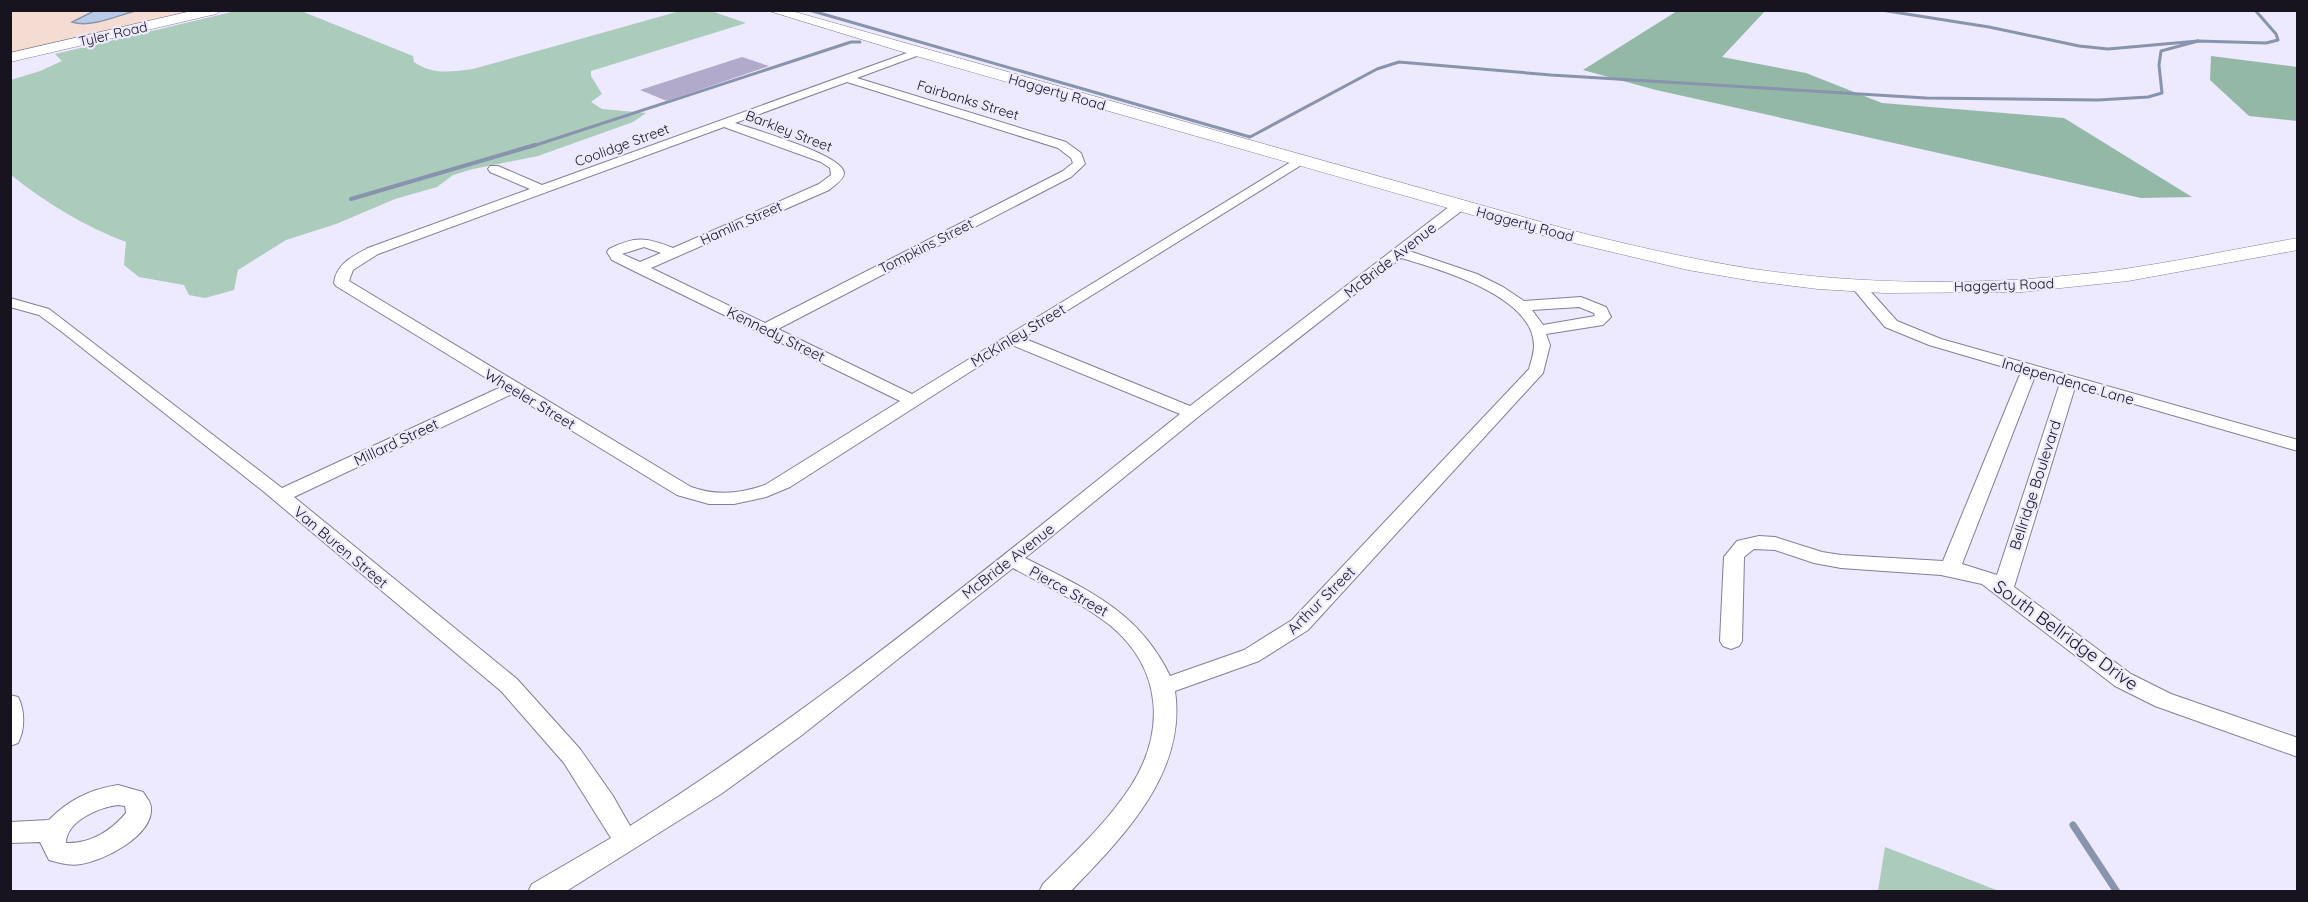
<svg xmlns="http://www.w3.org/2000/svg" width="2308" height="902" font-family="Quicksand,sans-serif">
<style>
.industrial{fill:#f4dcd2}
.green{fill:#abcbbb}
.forest{fill:#94b8a6}
.water{fill:#b9cbe9;stroke:#8894ad;stroke-width:1.5}
.lines{fill:none;stroke-linecap:round;stroke-linejoin:round}
.stream-far2{stroke:#8894ad;stroke-width:3}
.stream-far1{stroke:#8894ad;stroke-width:4}
.stream{stroke:#8894ad;stroke-width:7}
.building{fill:#b1aacb}
.street-casing{stroke:#837d9b;stroke-width:2}
.secondary-casing{stroke:#837d9b;stroke-width:1}
.street{fill:#fff;fill-rule:evenodd}
.secondary{fill:#fff;fill-rule:evenodd}
.labels{text-anchor:middle;dominant-baseline:central;stroke-width:4.5;stroke-linejoin:round;paint-order:stroke}
.far-street-label{font-size:14px;fill:#171420;stroke:#ede9fe}
.street-label{font-size:15px;fill:#171420;stroke:#ede9fe}
.near-street-label{font-size:18px;fill:#171420;stroke:#ede9fe}
</style>
<rect width="100%" height="100%" fill="#ede9fe"/>
<polygon class="industrial" points="11,10 201,11 11,54"/>
<g class="green">
<path d="M240 10 301 11 413 56 414 62C432 75 451 72 473 69L680 11H711L746 23 591 71V76L602 94 591 102 602 109 646 113 633 122 538 156 473 169 453 175 437 187 395 199 336 224 286 240 238 270 234 290 205 298 189 295 184 285 139 277 124 265 126 242C84 226 46 203 11 175V80L40 71 62 61 55 54Z"/>
<polygon points="1885,847 1999,891 1878,891"/>
</g>
<g class="forest">
<polygon points="1677,11 1765,11 1722,57 1806,73 1882,103 2064,118 2192,197 2141,198 1656,90 1583,70"/>
<polygon points="2211,56 2297,67 2297,121 2249,116 2210,80"/>
</g>
<path class="water" d="M94 11V10L135 11C117 16 90 28 72 22Z"/>
<g class="lines">
<g class="stream-far2">
<polyline points="809,10 1250,137 1377,69 1399,62 1551,75 1926,98 2098,100 2148,97 2162,93 2159,65 2161,51 2198,41"/>
<polyline points="1881,10 1989,27 2079,46 2108,49 2198,41 2266,43 2278,40 2276,34 2255,10"/>
<polyline points="530,147 851,42 860,42"/>
</g>
<polyline class="stream-far1" points="351,199 535,145"/>
<polyline class="stream" points="2073,825 2117,892"/>
</g>
<polygon class="building" points="742,57 769,66 667,101 640,90"/>
<g class="lines">
<defs>
<g id="street">
<path d="M918 49 922 50V54L857 78 1066 142 1081 153 1085 164 1071 177 778 329 912 394 1299 157 1303 158 1305 161 1303 164 1023 338 1190 406 1454 203H1464L1466 206 1464 209 1409 251 1477 274 1503 287 1524 301 1581 297 1606 307 1611 317 1603 325 1546 334 1550 345 1543 373 1308 630 1259 661 1175 691C1187 773 1123 837 1070 892H1039L1043 884C1074 853 1107 823 1131 786 1166 731 1162 669 1111 626 1081 602 1046 586 1013 568L802 735 721 794 565 892H528L532 884 611 838 564 763 501 691 263 491 62 332 39 315 10 307V298L49 309 282 488 501 387 336 286 334 283C336 264 353 256 368 248L530 189 490 172 488 169 490 166H498L542 185ZM847 82 1058 148 1071 158 1073 163 1063 171 765 323 651 268 829 190C833 186 844 180 844 173 844 155 752 129 735 123ZM724 127 821 162 830 168 831 175 819 184 673 248C646 237 635 236 609 249L607 252 612 260 634 271 900 401 765 485C740 494 716 496 691 487L349 281 353 270 378 254ZM644 247 661 253 640 262 622 254ZM1401 258C1439 269 1534 296 1534 346 1534 353 1531 362 1529 369L1292 620 1244 650 1170 676C1139 611 1086 589 1025 558L1198 417ZM1579 307 1594 313 1595 316 1543 325 1532 310ZM1012 345 1180 414C1001 557 824 704 630 826L613 796 580 749 517 679 294 497 512 394 677 495 709 504H734L766 497 790 487Z"/>
<path d="M1857 281 1862 282 1897 321 1941 339 2298 440V451L2075 387 2014 587 2131 674 2171 694 2298 738V757L2155 706 2115 686 1982 584 1941 575 1841 568 1814 563 1775 550 1754 549 1744 557 1742 641 1739 646 1731 649 1723 646 1720 641 1724 557 1737 541 1759 536 1775 537 1822 552 1841 555 1943 561 2021 372 1929 345 1885 327 1850 285ZM2035 376 2060 383 1997 575 1962 564Z"/>
<path d="M10 695 18 697C25 710 25 730 18 743L10 746Z"/>
<path d="M118 785 143 792C146 797 151 802 151 808 153 836 103 861 81 864 70 866 60 863 49 860L40 842 10 843V822L49 820C68 800 91 789 118 785ZM118 805 125 806 126 813C111 831 90 844 66 843 66 821 100 807 118 805Z"/>
</g>
<g id="secondary">
<polygon points="196,10 222,10 216,14 10,62 10,53"/>
<path d="M766 10H788L1566 229C1628 245 1690 259 1753 269 1858 284 1968 286 2074 275 2149 268 2223 251 2298 238V250L2128 281 2022 292 1884 293 1818 289 1753 281 1688 270 1553 238 916 56Z"/>
</g>
</defs>
<use href="#street" class="street-casing"/>
<use href="#secondary" class="secondary-casing"/>
<use href="#street" class="street"/>
<use href="#secondary" class="secondary"/>
</g>
<g class="labels">
<g class="far-street-label">
<text transform="translate(113 34) rotate(-13)">Tyler Road</text>
<text transform="translate(1057 92) rotate(16)">Haggerty Road</text>
<text transform="translate(968 100) rotate(17)">Fairbanks Street</text>
<text transform="translate(789 131) rotate(21)">Barkley Street</text>
<text transform="translate(622 145) rotate(-20)">Coolidge Street</text>
<text transform="translate(741 223) rotate(-24)">Hamlin Street</text>
<text transform="translate(1525 224) rotate(15)">Haggerty Road</text>
<text transform="translate(926 246) rotate(-27)">Tompkins Street</text>
<text transform="translate(2004 285) rotate(-2)">Haggerty Road</text>
</g>
<g class="street-label">
<text transform="translate(1390 260) rotate(-38)">McBride Avenue</text>
<text transform="translate(776 334) rotate(26)">Kennedy Street</text>
<text transform="translate(1018 335) rotate(-31)">McKinley Street</text>
<text transform="translate(2068 381) rotate(16)">Independence Lane</text>
<text transform="translate(530 399) rotate(31)">Wheeler Street</text>
<text transform="translate(396 442) rotate(-25)">Millard Street</text>
<text transform="translate(2035 485) rotate(-72)">Bellridge Boulevard</text>
<text transform="translate(341 547) rotate(40)">Van Buren Street</text>
<text transform="translate(1008 561) rotate(-38)">McBride Avenue</text>
<text transform="translate(1069 591) rotate(29)">Pierce Street</text>
<text transform="translate(1321 600) rotate(-45)">Arthur Street</text>
</g>
<g class="near-street-label">
<text transform="translate(2066 635) rotate(36)">South Bellridge Drive</text>
</g>
</g>
<rect width="2308" height="902" fill="none" stroke="#171420" stroke-width="24"/>
</svg>
